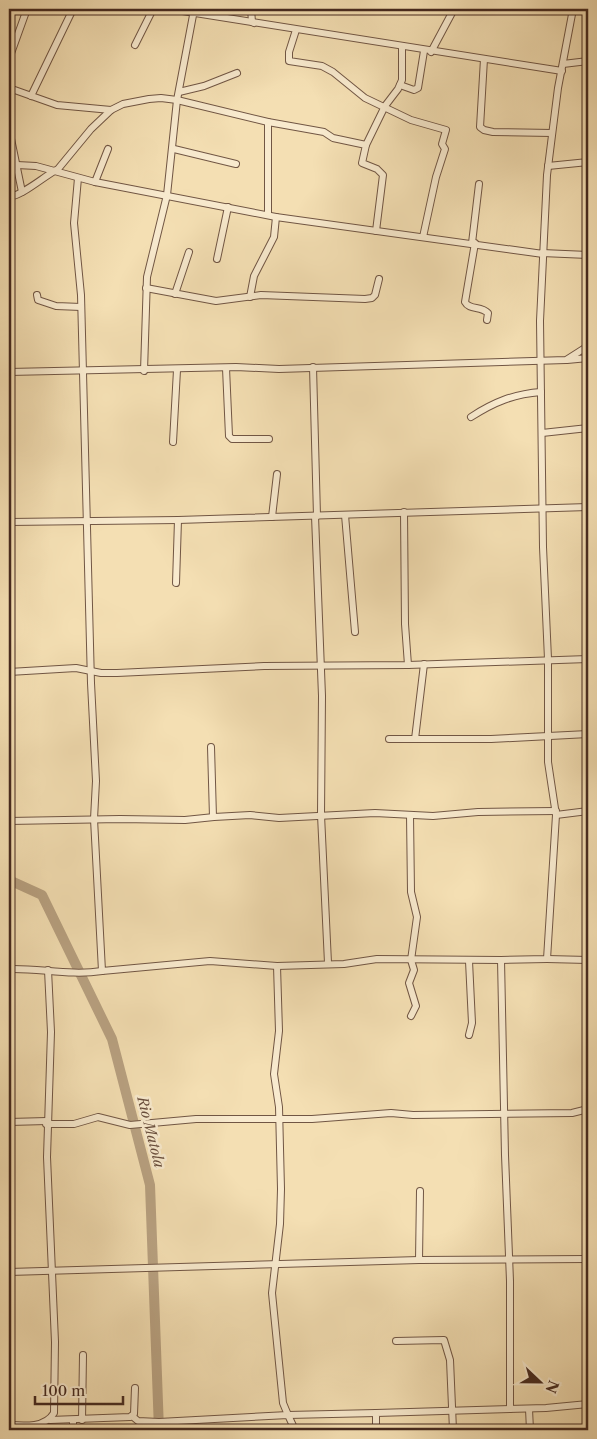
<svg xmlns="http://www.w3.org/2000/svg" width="597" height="1439" font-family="'Libre Caslon Text',serif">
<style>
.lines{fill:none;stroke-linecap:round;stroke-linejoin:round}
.river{stroke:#b8a181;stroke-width:10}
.minor-casing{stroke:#715644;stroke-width:8}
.minor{stroke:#f8eace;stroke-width:6}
.labels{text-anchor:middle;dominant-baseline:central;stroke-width:5;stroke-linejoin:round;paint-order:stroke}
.water-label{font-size:14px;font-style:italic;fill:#684d3c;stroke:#f8eace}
</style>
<rect width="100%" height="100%" fill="#f4dfb3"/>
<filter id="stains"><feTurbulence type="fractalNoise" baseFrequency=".004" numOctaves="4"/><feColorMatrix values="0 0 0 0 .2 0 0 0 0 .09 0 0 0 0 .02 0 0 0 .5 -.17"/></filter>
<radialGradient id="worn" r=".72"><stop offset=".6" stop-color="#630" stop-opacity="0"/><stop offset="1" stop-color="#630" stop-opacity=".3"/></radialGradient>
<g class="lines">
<polyline class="river" points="9,880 42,895 112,1039 150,1185 159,1430"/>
<defs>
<g id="minor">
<polyline points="170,9 562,71"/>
<polyline points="251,9 252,22 254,23"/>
<polyline points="296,30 289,52 289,61 322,66 333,72 365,98 411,120 446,130 442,144 445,149 436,177 423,237"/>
<polyline points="135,45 153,9"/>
<polyline points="431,52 454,9"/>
<polyline points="9,59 27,9"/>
<polyline points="484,59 480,127 484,130 493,132 552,133"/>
<polyline points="563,64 588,61"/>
<polyline points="400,85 414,90 418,88 424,51"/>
<polyline points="9,88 57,105 111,110"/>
<polyline points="179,92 204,86 237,73"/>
<polyline points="31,96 73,9"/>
<polyline points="268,122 268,215"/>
<polyline points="9,129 22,192"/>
<polyline points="366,145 385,106 398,89 402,80 402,46"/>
<polyline points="174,149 236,164"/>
<polyline points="17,165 36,166 95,182 276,217 543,254"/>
<polyline points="548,166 588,162"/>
<polyline points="78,178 74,223 81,295 91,683 96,781 94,819 102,971 210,961 277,966 344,964 377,959 501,960 505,1155 510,1281 510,1409"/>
<polyline points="95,182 108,149"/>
<path d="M9 197C24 195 44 176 58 169L91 129 111 110 123 104 149 99 161 98 177 100 268 122 324 132 333 138 366 145 362 163 377 169 383 175 376 231"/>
<polyline points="472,243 479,184"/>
<path d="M475 243 465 302C469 310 481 306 488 313L487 320"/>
<polyline points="542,253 588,255"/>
<polyline points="217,259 228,207"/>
<polyline points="146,288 216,301 261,295 365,299 372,298 375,295 379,279"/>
<polyline points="175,294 189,252"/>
<polyline points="37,295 38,300 56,306 81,307"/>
<polyline points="250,297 254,276 274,237 276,217"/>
<polyline points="567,360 588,358"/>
<polyline points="313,367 317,516"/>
<polyline points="226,368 229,436 232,439 269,439"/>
<polyline points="144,371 147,277 167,195 177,100 194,10"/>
<polyline points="9,372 236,367 279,369 566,360 588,346"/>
<path d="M471 417C494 402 514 394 541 392"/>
<polyline points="542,433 588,428"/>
<polyline points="173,442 177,370"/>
<polyline points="404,512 405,624 408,665"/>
<polyline points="345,515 355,632"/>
<polyline points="315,516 322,696 321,815 328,963"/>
<polyline points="272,517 277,474"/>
<polyline points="9,522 178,520 588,507"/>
<polyline points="176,583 178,520"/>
<polyline points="9,672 76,668 101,673 117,673 264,666 408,665 588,659"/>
<polyline points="389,739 491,739 588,734"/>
<polyline points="415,739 424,664"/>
<polyline points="211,747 213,817"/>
<polyline points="410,815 411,892 417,917 411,960 414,970 409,983 416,1006 411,1016"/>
<polyline points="556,815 588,811"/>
<polyline points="9,821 120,819 185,820 214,817 250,815 279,818 375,813 433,816 478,812 556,811"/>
<polyline points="547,959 588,960"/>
<polyline points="501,960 547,959 556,815 548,762 548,659 543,547 540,321 547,175 558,88 573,9"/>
<polyline points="277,966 279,1031 274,1074 279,1107 281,1189 280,1224 272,1293 283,1403 288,1415 376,1413"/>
<path d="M9 969C40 968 70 976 102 971"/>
<polyline points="469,1035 472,1023 469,961"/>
<polyline points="9,1122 47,1121"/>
<polyline points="46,1124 74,1124 98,1117 130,1125 196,1119 312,1119 391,1113 413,1115 572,1113 588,1109"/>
<polyline points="419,1260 420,1191"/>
<polyline points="9,1272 419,1260 588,1259"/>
<polyline points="396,1341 444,1340 450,1360 453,1430"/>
<polyline points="529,1409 530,1430"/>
<polyline points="132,1416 138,1421 159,1422 288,1415 295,1430"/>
<polyline points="50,1420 130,1417 134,1414 135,1388"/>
<polyline points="73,1420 73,1430"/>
<polyline points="82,1420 83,1355"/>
<path d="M9 1425C24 1426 45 1428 54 1413L55 1342 47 1157 51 1032 48 970"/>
<polyline points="376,1430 376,1413 546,1408 588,1404"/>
</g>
</defs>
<use href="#minor" class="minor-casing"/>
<use href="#minor" class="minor"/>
</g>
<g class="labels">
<g class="water-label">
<text transform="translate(151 1132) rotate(76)">Rio Matola</text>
</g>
</g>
<rect width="597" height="1439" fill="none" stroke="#f4dfb3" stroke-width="30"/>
<rect x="10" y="10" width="577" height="1419" fill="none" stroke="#45291f" stroke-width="2.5"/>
<rect x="15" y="15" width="567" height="1409" fill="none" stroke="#45291f"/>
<g transform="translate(540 1382) rotate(112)" stroke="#f8eace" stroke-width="4" paint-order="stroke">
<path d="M0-4L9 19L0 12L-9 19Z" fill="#45291f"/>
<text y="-8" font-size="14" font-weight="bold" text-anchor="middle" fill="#45291f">N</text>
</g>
<path d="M35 1396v8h88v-8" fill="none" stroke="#45291f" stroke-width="2.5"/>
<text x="42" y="1396" font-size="15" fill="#45291f" stroke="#f8eace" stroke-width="4" paint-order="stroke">100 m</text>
<rect width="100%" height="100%" filter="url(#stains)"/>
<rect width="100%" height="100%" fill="url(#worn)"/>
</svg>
